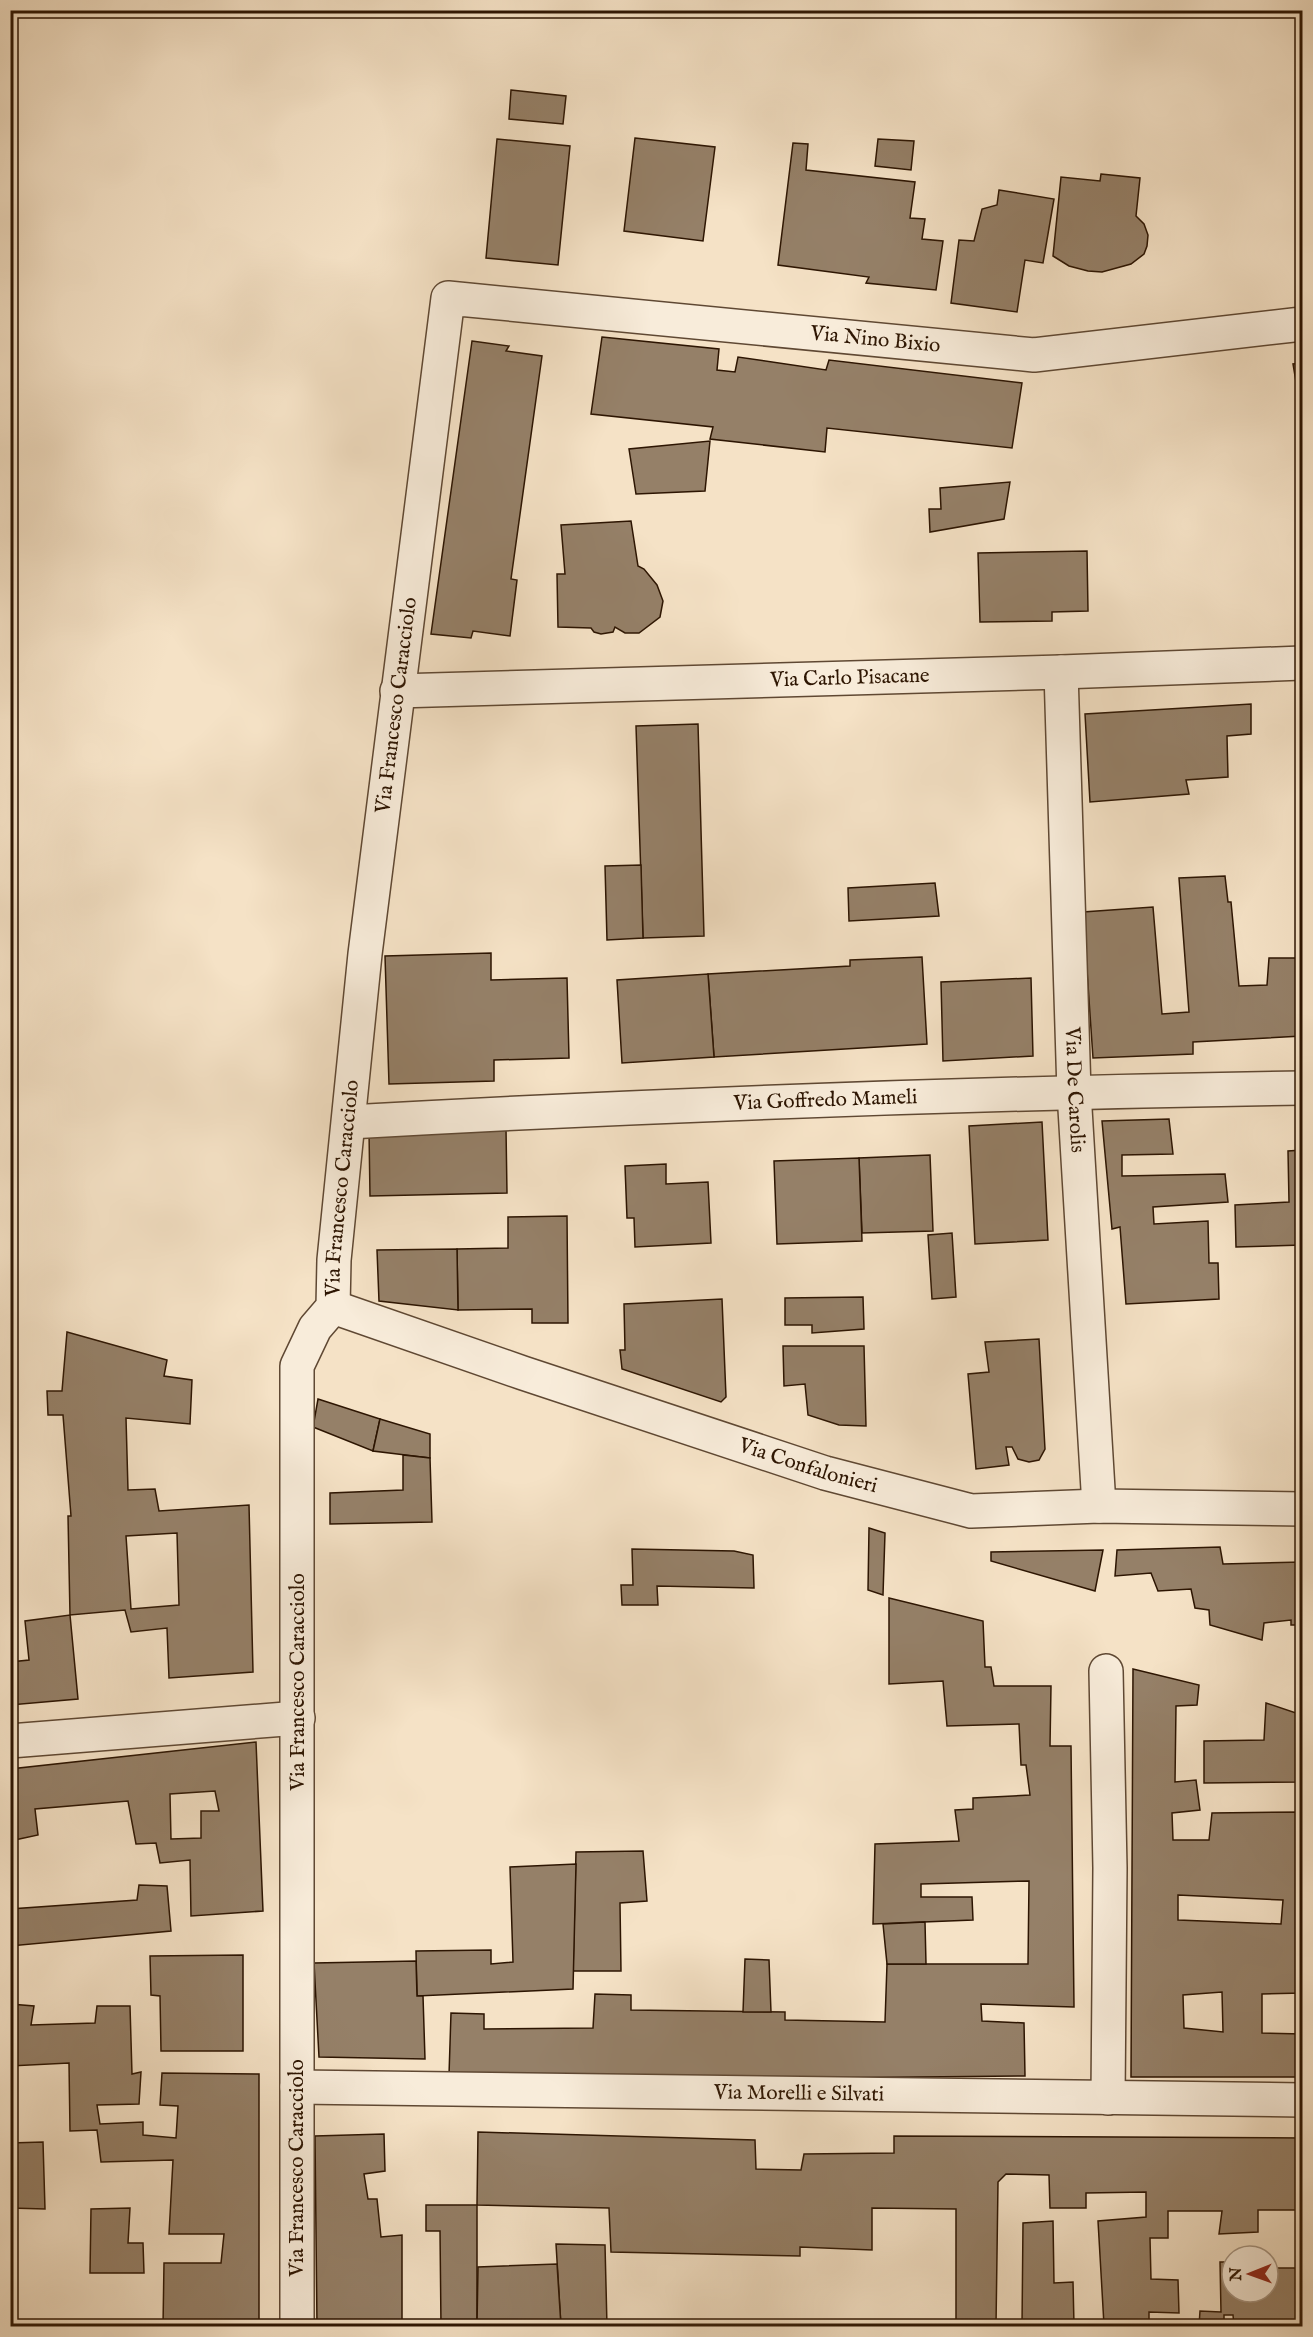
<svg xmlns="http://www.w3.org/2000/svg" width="1313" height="2337" font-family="'IM FELL English',serif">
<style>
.building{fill:#958068;stroke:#2d1502;stroke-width:1.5;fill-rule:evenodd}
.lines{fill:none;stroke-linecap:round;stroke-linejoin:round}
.minor-casing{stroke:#5f4833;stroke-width:36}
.minor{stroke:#f8ecda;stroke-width:33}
.labels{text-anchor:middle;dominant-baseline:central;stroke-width:5;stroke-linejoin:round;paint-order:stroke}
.street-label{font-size:21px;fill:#2d1502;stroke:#f8ecda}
</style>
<rect width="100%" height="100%" fill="#f5e2c6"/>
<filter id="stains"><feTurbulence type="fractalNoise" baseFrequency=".00333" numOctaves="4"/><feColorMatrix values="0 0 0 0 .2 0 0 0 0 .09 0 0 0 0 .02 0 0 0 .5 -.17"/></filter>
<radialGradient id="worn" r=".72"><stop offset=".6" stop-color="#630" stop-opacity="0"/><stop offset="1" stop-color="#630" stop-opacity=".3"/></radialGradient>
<g class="building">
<polygon points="511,90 566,96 563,124 509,119"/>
<polygon points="635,138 715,147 703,241 624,231"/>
<polygon points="497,139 570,146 558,265 486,258"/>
<polygon points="878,139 914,141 911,170 875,166"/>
<polygon points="793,143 808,144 806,170 915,182 910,218 925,219 922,239 943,241 936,290 866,283 869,277 778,265"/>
<polygon points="1101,174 1140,178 1136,216 1144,224 1148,235 1147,246 1144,254 1131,264 1102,272 1088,271 1069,266 1053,256 1061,177 1100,181"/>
<polygon points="999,190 1054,199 1043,263 1025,260 1017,312 951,303 959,240 974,241 982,209 997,205"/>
<polygon points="602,337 719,349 717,370 735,372 738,357 826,370 829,360 1022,383 1012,448 827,428 825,452 710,439 713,427 591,414"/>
<polygon points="472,341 509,346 506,351 542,356 511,579 517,580 510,636 473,631 471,638 431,634"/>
<polygon points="1302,363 1302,418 1293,364"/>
<polygon points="710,441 705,491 636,494 629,449"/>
<polygon points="1010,482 1004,519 930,532 929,509 941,509 940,488"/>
<polygon points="631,521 638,566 644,569 657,585 663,601 660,617 639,633 625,633 615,627 613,632 601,634 594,632 591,628 558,627 557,574 565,574 561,525"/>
<polygon points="1087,551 1088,611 1052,612 1052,621 980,622 978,553"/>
<polygon points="1251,704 1251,734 1227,736 1228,777 1186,780 1189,794 1090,802 1085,714"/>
<polygon points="698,724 704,936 643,938 636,726"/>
<polygon points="641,865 643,938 607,940 605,866"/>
<polygon points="1225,876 1228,902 1231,902 1239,986 1267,985 1269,958 1302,958 1302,1036 1193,1042 1193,1054 1093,1058 1083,912 1153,907 1162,1014 1189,1012 1179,878"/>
<polygon points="935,883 939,916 849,921 848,888"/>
<polygon points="491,953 491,980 567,978 569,1058 494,1060 494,1081 389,1084 385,956"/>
<polygon points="922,957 927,1044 714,1057 708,974 850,966 850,960"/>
<polygon points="708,974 714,1057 622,1063 617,980"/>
<polygon points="1031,978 1033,1056 943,1061 941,982"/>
<polygon points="1169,1119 1173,1154 1122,1155 1122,1176 1225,1174 1228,1202 1153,1207 1154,1224 1208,1221 1209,1263 1218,1263 1219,1299 1126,1304 1120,1227 1112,1229 1102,1121"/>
<polygon points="1042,1122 1048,1240 975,1244 969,1126"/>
<polygon points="506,1129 507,1193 370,1196 369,1131"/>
<polygon points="1302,1150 1302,1245 1236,1247 1235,1205 1289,1202 1288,1151"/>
<polygon points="930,1155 933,1231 862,1233 859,1158"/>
<polygon points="859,1158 862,1241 777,1244 774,1161"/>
<polygon points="666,1164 666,1184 708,1182 711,1243 635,1247 634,1218 627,1218 625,1166"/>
<polygon points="567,1216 568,1323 532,1323 532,1309 458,1310 457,1249 508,1248 508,1217"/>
<polygon points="952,1233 956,1297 932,1299 928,1235"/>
<polygon points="457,1249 458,1310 379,1301 377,1250"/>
<polygon points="863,1297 864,1329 812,1333 812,1325 785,1325 785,1298"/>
<polygon points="722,1299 726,1397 721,1402 622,1369 620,1350 625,1350 624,1304"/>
<path d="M67 1332 167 1360 164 1376 192 1380 190 1424 126 1418 128 1490 155 1489 159 1511 249 1505 253 1672 169 1678 167 1628 131 1632 125 1610 70 1615 68 1516H71L63 1415H48L47 1391H62ZM177 1533 179 1605 131 1609 126 1536Z"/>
<polygon points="1039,1339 1045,1449 1039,1460 1029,1462 1018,1459 1012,1447 1006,1447 1009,1465 976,1469 968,1374 989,1372 985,1342"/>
<polygon points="783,1346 864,1346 866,1426 839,1425 808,1415 805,1384 784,1386"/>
<polygon points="318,1399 380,1419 373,1451 313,1427"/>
<polygon points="380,1419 430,1434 430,1458 373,1451"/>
<polygon points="403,1455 430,1458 432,1522 330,1524 330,1493 403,1490"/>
<polygon points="869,1528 885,1533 883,1595 868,1590"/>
<polygon points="1220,1547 1223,1564 1302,1562 1302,1625 1291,1625 1291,1620 1264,1623 1262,1640 1210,1625 1209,1610 1195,1608 1191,1589 1158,1591 1151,1573 1115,1576 1117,1550"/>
<polygon points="632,1549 734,1551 753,1555 754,1588 657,1586 658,1605 622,1605 621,1585 633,1585"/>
<polygon points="1103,1550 1095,1591 991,1561 991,1552"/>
<polygon points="889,1598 983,1621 985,1667 991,1667 994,1686 1051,1686 1050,1746 1071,1746 1074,2007 981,2004 982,2021 1024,2023 1025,2076 817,2078 449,2075 451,2013 484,2014 484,2029 593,2028 595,1994 631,1995 631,2010 785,2012 785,2020 885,2022 887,1964 1028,1964 1029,1881 921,1884 921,1897 972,1897 973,1920 873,1924 875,1844 959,1841 955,1810 973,1809 973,1798 1030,1795 1026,1765 1021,1765 1019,1724 947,1726 943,1681 889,1684"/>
<polygon points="70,1615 78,1699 10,1705 10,1662 29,1660 25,1621"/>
<path d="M1133 1669 1199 1685 1197 1705 1176 1706 1175 1782 1196 1780 1200 1810 1172 1813 1173 1840H1209L1212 1813 1302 1812V1993L1262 1994V2033L1302 2034V2077H1131ZM1178 1895 1283 1900 1281 1924 1178 1920ZM1222 1992 1223 2032 1184 2028 1183 1995Z"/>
<polygon points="1266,1703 1302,1715 1302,1782 1204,1783 1204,1741 1264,1740"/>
<path d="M256 1742 263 1911 191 1916 190 1860 160 1863 156 1843 136 1844 128 1801 35 1809 38 1835 10 1841V1769ZM215 1791 219 1811H201V1838L171 1839 170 1794Z"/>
<polygon points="643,1851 647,1901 620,1903 621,1971 573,1971 576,1852"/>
<polygon points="576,1864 573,1989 417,1996 416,1951 491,1950 491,1964 513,1962 510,1867"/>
<polygon points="139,1885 167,1886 171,1931 10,1946 10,1909 137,1900"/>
<polygon points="925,1922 926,1964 887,1964 883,1924"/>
<polygon points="243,1955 243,2051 161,2051 160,1996 151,1995 150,1956"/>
<polygon points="745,1959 769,1960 771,2012 743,2012"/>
<polygon points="416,1961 417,1996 423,1996 425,2059 319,2057 314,1963"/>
<polygon points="10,2004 34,2006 31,2025 95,2023 97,2006 130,2006 132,2074 141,2072 139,2104 97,2105 100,2124 143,2122 143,2135 176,2138 178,2106 160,2105 162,2073 259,2074 259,2326 163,2326 164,2263 221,2263 224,2234 169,2234 173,2160 101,2162 97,2130 70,2131 69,2063 10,2066"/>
<polygon points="478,2132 755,2140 756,2169 801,2170 804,2154 894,2153 894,2136 1302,2138 1302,2210 1258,2210 1258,2232 1219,2234 1222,2211 1168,2211 1168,2238 1150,2238 1151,2279 1178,2280 1179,2313 1149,2312 1149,2326 1104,2325 1098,2221 1146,2217 1146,2192 1086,2193 1086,2208 1050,2208 1049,2175 1006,2174 998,2182 996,2326 956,2326 956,2209 872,2208 872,2250 800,2247 800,2256 611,2252 609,2208 477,2205"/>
<polygon points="384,2134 385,2171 364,2174 368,2199 377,2199 381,2237 402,2235 402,2326 317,2326 315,2136"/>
<polygon points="43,2142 45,2209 10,2208 10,2143"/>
<polygon points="426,2205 477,2205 477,2326 441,2326 440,2231 426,2231"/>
<polygon points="130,2208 128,2243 143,2243 144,2273 90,2273 91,2209"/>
<polygon points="1053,2221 1054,2283 1073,2282 1074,2325 1022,2326 1023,2223"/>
<polygon points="556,2244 605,2245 607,2326 561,2326"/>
<polygon points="1220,2262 1232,2262 1232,2292 1268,2292 1268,2268 1302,2268 1302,2326 1234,2326 1233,2315 1224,2315 1224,2326 1199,2326 1200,2311 1221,2312"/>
<polygon points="557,2264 561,2326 477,2326 478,2267"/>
</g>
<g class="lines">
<defs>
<g id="minor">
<path id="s1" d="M1061 672 1074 1092 1099 1506"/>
<path id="s2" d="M397 691 1061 672 1302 663"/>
<path id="s3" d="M349 1122C667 1104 984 1093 1302 1088"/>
<path id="s4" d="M333 1307 523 1373 825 1473 971 1511 1099 1506 1302 1509"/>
<polyline points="1106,1671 1110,1868 1108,2098"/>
<polyline points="10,1741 298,1718"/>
<path id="s5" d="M297 2087 1302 2100"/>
<path id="s6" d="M297 2326V1366L315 1328 333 1307 334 1260 365 954 448 298 1034 355 1302 324"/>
</g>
</defs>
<use href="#minor" class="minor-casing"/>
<use href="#minor" class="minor"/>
</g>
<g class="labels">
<g class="street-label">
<text stroke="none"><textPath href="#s6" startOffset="2475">Via Nino Bixio</textPath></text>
<text stroke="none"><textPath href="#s2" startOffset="453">Via Carlo Pisacane</textPath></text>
<text stroke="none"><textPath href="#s6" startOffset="1635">Via Francesco Caracciolo</textPath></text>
<text stroke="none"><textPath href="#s1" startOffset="418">Via De Carolis</textPath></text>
<text stroke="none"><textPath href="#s3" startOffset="477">Via Goffredo Mameli</textPath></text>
<text stroke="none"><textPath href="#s6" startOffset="1149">Via Francesco Caracciolo</textPath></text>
<text stroke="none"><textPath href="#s4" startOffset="501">Via Confalonieri</textPath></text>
<text transform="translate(298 1682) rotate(-90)">Via Francesco Caracciolo</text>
<text stroke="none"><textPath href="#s5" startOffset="502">Via Morelli e Silvati</textPath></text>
<text transform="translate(297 2168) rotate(-90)">Via Francesco Caracciolo</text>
</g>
</g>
<rect width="1313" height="2337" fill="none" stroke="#f5e2c6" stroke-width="36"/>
<rect x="12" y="12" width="1289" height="2313" fill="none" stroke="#2d1502" stroke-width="3"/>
<rect x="18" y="18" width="1277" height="2301" fill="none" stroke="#2d1502" stroke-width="1.5"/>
<g transform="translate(1250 2274) rotate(269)"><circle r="28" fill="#f8ecda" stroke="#a79684" stroke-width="1.5"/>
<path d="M0-4.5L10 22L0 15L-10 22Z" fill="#8f2418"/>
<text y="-9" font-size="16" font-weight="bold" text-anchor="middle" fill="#2d1502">N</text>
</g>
<rect width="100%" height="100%" filter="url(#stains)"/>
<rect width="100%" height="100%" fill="url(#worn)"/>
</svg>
